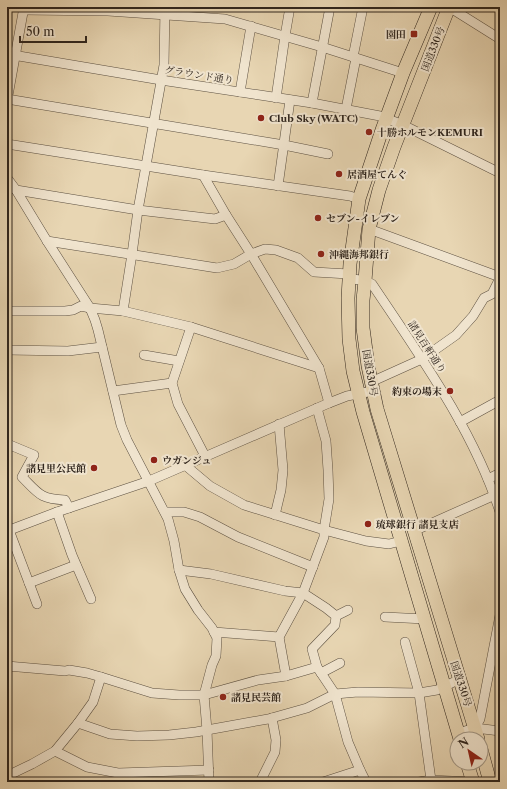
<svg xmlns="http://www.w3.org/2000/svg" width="507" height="789" font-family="'Libre Caslon Text','Noto Serif JP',serif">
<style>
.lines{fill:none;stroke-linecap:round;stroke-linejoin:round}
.minor-casing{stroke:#5d5142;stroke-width:10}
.highway-casing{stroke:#2f251d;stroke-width:14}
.minor{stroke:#f0e4ce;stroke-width:9}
.highway{stroke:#e8d6b3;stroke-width:13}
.poi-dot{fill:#8f2418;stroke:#f0e4ce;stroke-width:1.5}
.labels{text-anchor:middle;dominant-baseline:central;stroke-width:4;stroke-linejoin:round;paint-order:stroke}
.poi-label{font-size:10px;font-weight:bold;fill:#2f251d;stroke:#f0e4ce;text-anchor:start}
.street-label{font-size:10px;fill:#2f251d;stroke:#f0e4ce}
</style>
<rect width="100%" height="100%" fill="#e8d6b3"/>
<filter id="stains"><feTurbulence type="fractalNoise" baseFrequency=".005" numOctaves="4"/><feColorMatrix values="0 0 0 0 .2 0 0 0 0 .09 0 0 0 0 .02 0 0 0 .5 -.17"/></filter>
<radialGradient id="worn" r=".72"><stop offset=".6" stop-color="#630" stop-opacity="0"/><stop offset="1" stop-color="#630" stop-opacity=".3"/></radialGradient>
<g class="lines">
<defs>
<g id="minor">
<polyline points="449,7 500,39"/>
<polyline points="24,10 108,11 225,19 322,47 403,73"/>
<polyline points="7,54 161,80 312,103 380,116 403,125 500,173"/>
<polyline points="353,57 363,7"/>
<polyline points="240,92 251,26"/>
<polyline points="276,98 285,36 290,7"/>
<polyline points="7,99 284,145 328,154"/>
<polyline points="7,101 24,7"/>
<polyline points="312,103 330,7"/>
<polyline points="346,109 356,58"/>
<polyline points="7,144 203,175 350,196 359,199"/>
<polyline points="203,175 226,215 251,254 319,368 329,403"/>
<polyline points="7,178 16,190 47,241 90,308 95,320 98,330 121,425 127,440 168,519 174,541 179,570 185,589 198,610 212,628 217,638 216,656 212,665 204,695 207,730 209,782"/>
<polyline points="278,186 290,100"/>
<polyline points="16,190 138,210 215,219 226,215"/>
<polyline points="369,229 500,277"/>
<polyline points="47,241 217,268 234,264 251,254 265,249 276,250 298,258 314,272 349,274"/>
<path d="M348 278 365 281 372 284C420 356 473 429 500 512"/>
<polyline points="7,311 65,311 73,310 81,306 90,308 123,311 191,327 319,368"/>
<polyline points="123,311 132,254 138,210 164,65 165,7"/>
<polyline points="191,327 172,383 178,404 205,456"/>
<polyline points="7,350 68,351 102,347"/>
<polyline points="144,355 179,361"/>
<polyline points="371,382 422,359 456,335 473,316 484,298 492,294 500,278"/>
<polyline points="113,391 172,383"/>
<polyline points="460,422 500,400"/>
<path d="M10 445 34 455 22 477C39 494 40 499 65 500L69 508"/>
<polyline points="185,465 210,486 244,505 324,530 366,541 389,544 401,541"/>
<polyline points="488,479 500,473"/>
<polyline points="57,512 72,555 91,599"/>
<polyline points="165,512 184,512 200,517 238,537 313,567"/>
<polyline points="275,515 281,490 283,470 279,424"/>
<polyline points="9,530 37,604"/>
<polyline points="7,531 57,512 149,481 329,403 347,396 373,391"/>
<polyline points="414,531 495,495"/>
<polyline points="179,570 211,574 285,591 303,593 326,608 336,616 335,625 312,649 317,667 335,694 348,742 360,770 366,782"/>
<polyline points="29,583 76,565"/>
<polyline points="336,616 348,610"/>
<polyline points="385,617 425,619"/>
<polyline points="214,632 279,637 286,676"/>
<polyline points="279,637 303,593 324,537 324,530 329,499 328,470 326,441 317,408"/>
<polyline points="405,642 419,693 431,780"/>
<polyline points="7,666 65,671 69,670 87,673 101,677 152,693 179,695 204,695 258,680 286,676 317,667"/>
<polyline points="321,673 340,663"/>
<polyline points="78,723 110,734 137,736 169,735 196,732 268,719 307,708 335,694 358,692 419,693 437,690 460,679"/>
<polyline points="475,728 480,719 500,615"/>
<polyline points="458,733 475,728 500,731"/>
<polyline points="55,751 87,767 118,773 209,770"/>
<polyline points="7,776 32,764 55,751 78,723 93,702 101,677"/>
<polyline points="260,782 275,752 276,740 272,718"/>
<polyline points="317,782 323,782 360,770"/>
<polyline points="419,782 431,780 473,782"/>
</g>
<g id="highway">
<polyline points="431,7 403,73 382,130 359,199 350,264 348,298 349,339 353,371 363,412 460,739"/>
<polyline points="449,7 394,147 379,190 369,229 365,281 363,300 363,328 368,366 377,409 478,739"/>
<polyline points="481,749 490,782"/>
<polyline points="467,763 473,782"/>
</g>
</defs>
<use href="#minor" class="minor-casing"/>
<use href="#highway" class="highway-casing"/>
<use href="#minor" class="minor"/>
<use href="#highway" class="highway"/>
</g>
<g class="poi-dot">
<rect x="410" y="30" width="8" height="8" rx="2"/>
<circle cx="261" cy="118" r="4"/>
<circle cx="369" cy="132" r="4"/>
<circle cx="339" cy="174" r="4"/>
<circle cx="318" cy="218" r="4"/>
<circle cx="321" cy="254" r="4"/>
<circle cx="450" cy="391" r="4"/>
<circle cx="154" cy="460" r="4"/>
<circle cx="94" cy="468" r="4"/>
<circle cx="368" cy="524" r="4"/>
<circle cx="223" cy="697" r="4"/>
</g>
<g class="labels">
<g class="poi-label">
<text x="406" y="34" text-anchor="end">園田</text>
<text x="269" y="118">Club Sky (WATC)</text>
<text x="377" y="132">十勝ホルモンKEMURI</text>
<text x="347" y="174">居酒屋てんぐ</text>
<text x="326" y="218">セブン-イレブン</text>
<text x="329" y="254">沖縄海邦銀行</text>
<text x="442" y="391" text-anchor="end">約束の場末</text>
<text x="162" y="460">ウガンジュ</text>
<text x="86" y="468" text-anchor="end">諸見里公民館</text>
<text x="376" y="524">琉球銀行 諸見支店</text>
<text x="231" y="697">諸見民芸館</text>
</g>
<g class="street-label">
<text transform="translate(433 49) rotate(-69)">国道330号</text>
<text transform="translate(199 75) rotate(9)">グラウンド通り</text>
<text transform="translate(427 347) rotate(57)">諸見百軒通り</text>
<text transform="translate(370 373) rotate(80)">国道330号</text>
<text transform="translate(461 684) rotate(72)">国道330号</text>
</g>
</g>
<rect width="507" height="789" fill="none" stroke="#e8d6b3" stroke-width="24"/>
<rect x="8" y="8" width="491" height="773" fill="none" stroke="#2f251d" stroke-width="2"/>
<rect x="12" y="12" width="483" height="765" fill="none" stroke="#2f251d"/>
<g transform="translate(469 751) rotate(326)"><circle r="19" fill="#f0e4ce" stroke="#a39887"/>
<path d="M0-3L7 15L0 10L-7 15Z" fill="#8f2418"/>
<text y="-6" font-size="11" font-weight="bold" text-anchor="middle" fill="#2f251d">N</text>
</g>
<path d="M20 36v6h66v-6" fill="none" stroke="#2f251d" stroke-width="2"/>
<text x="26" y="36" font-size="12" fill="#2f251d" stroke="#f0e4ce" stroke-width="3" paint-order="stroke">50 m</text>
<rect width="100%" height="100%" filter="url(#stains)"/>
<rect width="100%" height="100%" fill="url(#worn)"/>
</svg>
